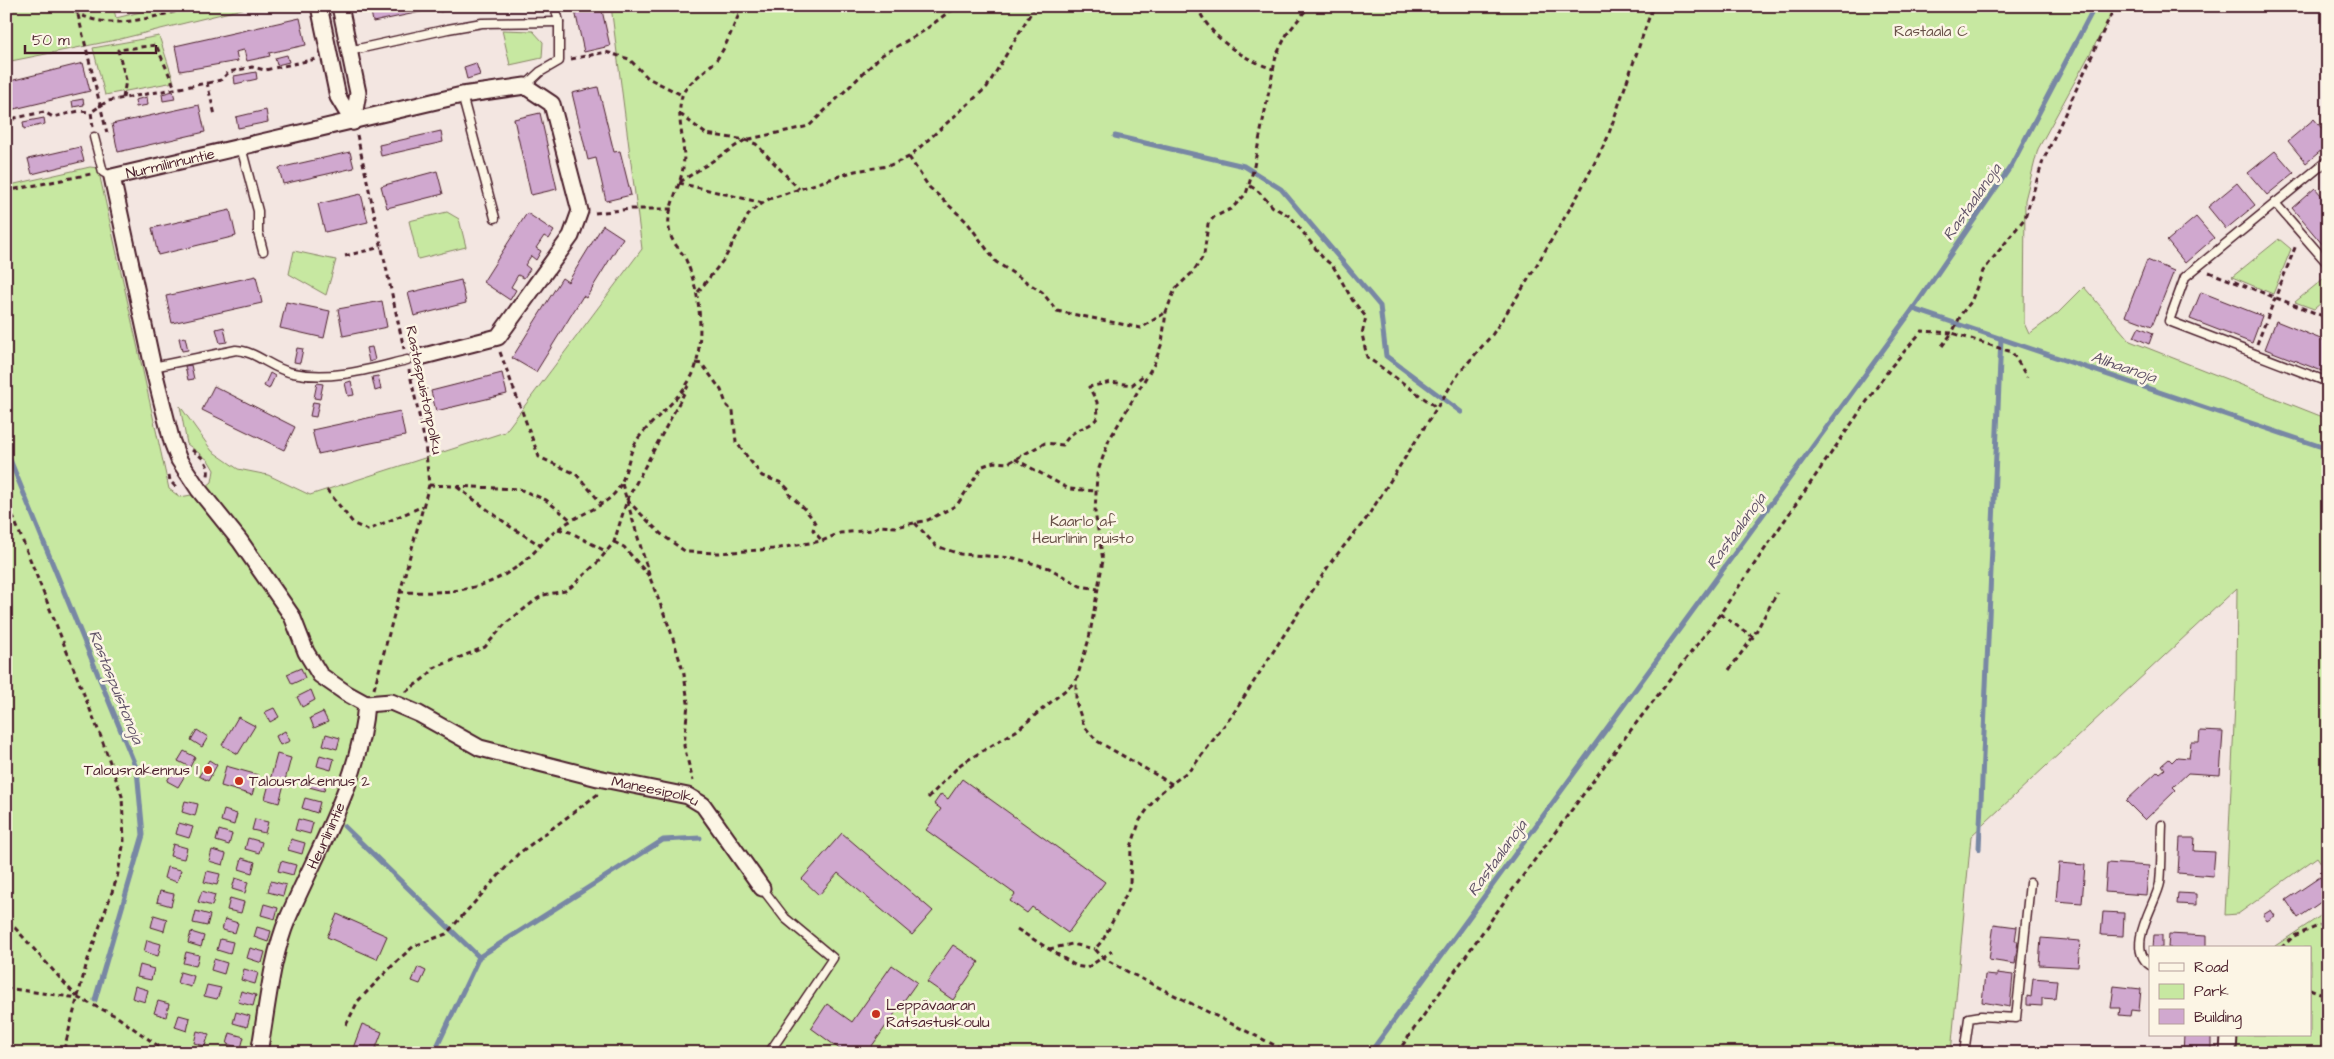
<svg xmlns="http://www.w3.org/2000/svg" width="2334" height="1059" font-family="'Architects Daughter',sans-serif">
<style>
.green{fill:#c7e8a1;stroke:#888466}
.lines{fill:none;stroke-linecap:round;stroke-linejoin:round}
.stream{stroke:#7887a4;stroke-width:5}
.building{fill:#d0a8cf;stroke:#4a1f2b}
.lane-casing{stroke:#4a1f2b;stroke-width:11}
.street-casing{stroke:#4a1f2b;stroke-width:19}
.path{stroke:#4a1f2b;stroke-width:3;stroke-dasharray:5 4;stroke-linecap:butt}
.lane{stroke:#fcf5e5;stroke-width:8}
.street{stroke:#fcf5e5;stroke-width:15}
.poi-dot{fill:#c8321e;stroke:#fcf5e5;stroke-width:2}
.labels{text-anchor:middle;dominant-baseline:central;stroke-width:5;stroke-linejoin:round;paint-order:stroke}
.park-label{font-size:15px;fill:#695148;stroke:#fcf5e5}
.street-label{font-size:15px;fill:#4a1f2b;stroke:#fcf5e5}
.poi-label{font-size:15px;fill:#4a1f2b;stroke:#fcf5e5;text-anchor:start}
.water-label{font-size:16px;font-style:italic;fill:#615368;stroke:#fcf5e5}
</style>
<rect width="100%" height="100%" fill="#f3e6e1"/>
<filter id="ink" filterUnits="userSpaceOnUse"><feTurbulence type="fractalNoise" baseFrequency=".02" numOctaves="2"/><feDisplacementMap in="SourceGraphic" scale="10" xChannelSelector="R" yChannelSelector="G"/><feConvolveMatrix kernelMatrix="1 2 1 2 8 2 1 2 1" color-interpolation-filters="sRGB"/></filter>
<g filter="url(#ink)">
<g class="green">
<polygon points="6,6 110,6 114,10 116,18 165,6 254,6 116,40 6,62"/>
<polygon points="611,6 2116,6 2038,149 2025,200 2024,323 2029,334 2058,313 2084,287 2130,341 2328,419 2328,873 2317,857 2238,914 2225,915 2236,682 2237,588 1971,836 1951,1053 6,1053 6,186 90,167 98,168 169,489 180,497 197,494 212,482 214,470 208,460 187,444 180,406 212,451 238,469 268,475 310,495 505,432 642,249"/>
<polygon points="502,30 533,31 543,42 542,58 510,65"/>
<polygon points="159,36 174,82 105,95 93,48"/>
<polygon points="447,212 459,219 466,247 418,259 409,221"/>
<polygon points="2279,239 2291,249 2273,294 2232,277"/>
<polygon points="294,251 336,260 326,295 289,274"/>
<polygon points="2328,275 2328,297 2314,309 2295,302"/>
<polygon points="2328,911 2328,1053 2233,1053 2234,1035 2310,1035 2310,948 2272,948"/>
</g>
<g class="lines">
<g class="stream">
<polyline points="1115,136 1244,166 1281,189 1380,306 1386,356 1461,412"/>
<polyline points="1913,309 2328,449"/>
<polyline points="6,450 137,770 143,835 95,1000"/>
<polyline points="344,826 479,957"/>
<polyline points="1979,849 2001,338"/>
<polyline points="434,1053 479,957 663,840 700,838"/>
<polyline points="1370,1053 1913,309 2011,166 2095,6"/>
</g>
</g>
<g class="building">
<polygon points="370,6 466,6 440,12 439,8 373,22"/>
<polygon points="574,6 601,6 610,46 584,52"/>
<polygon points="300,18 306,45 269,53 270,56 247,61 244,50 239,51 236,52 238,61 180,71 175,46"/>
<polygon points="287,55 289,62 277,65 275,58"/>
<polygon points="83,63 90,91 6,111 6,82"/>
<polygon points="476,63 480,75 467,79 464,67"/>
<polygon points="256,72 257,79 235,84 234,76"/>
<polygon points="598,87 614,152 620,151 631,195 606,201 596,158 588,160 572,93"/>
<polygon points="173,91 175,99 163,101 162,94"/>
<polygon points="147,97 148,105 136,107 135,100"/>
<polygon points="83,99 84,105 73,107 72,101"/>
<polygon points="199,105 205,132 118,152 112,124"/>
<polygon points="266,110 268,122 238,128 236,117"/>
<polygon points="540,113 557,189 531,195 514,119"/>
<polygon points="44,118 45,124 24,129 23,122"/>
<polygon points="2314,119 2328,136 2328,145 2306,163 2288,141"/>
<polygon points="441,131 443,142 381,156 379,145"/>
<polygon points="80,147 84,161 32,174 28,159"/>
<polygon points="2275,151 2294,173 2267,195 2248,173"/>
<polygon points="350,152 354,168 283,184 279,168"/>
<polygon points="437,171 443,194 387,208 381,186"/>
<polygon points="2237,183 2255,205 2226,229 2208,207"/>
<polygon points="2315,188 2328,203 2328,251 2292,208"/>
<polygon points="361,194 368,222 325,232 318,204"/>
<polygon points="230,210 236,236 158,255 152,228"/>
<polygon points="527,213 554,231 549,239 544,236 536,248 541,251 536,260 531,256 525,265 530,269 524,278 518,275 511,287 516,290 510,300 483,282"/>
<polygon points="2196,217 2214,238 2185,263 2167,241"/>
<polygon points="603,225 623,238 586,298 583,296 536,372 512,358 562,278 568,282"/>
<polygon points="2147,260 2174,271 2152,326 2125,316"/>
<polygon points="256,276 262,303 172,323 166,296"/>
<polygon points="461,280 466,303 414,316 408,293"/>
<polygon points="2201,292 2262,316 2252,343 2190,319"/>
<polygon points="382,301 387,327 343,336 338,309"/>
<polygon points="286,302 330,311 324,338 280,328"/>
<polygon points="2276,321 2328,342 2327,373 2265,349"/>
<polygon points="224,327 227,342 220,343 216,329"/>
<polygon points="2139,327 2153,333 2149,344 2134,337"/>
<polygon points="185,337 188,350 182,351 179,338"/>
<polygon points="372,347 375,360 369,362 366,348"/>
<polygon points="297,348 303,349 300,363 294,362"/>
<polygon points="191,365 194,379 188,380 185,366"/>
<polygon points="270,373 275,376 269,389 264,386"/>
<polygon points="502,373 507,394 436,411 431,391"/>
<polygon points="378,376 381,389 375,391 372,377"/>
<polygon points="351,381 354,395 348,396 345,383"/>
<polygon points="317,383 323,384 320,399 314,398"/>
<polygon points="214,386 295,427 284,450 202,410"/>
<polygon points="313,402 319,403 316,417 310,416"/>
<polygon points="400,411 405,436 318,454 312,430"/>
<polygon points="301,668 305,678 292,684 287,674"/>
<polygon points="311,690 315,700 302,707 297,697"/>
<polygon points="274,708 279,717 270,722 265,712"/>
<polygon points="323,712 328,722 314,728 310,718"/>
<polygon points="238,717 255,726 238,754 222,745"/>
<polygon points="197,730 208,737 202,747 191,740"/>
<polygon points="285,731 290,741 280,745 276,736"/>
<polygon points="2200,731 2223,732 2220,775 2188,773 2173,787 2176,790 2145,820 2126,801 2158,771 2160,773 2165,769 2162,765 2169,759 2172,762 2177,757 2189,758 2191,742 2199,742"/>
<polygon points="326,734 340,738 337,749 323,745"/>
<polygon points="184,751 195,757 190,767 178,761"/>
<polygon points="277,754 291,758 279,803 265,799"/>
<polygon points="320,755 334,759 331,770 317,766"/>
<polygon points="209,760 217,765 208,781 199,776"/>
<polygon points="226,766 258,775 252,795 221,786"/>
<polygon points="173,771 184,777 178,787 167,781"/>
<polygon points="312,777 327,781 324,791 309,787"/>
<polygon points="962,779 1105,882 1068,933 1032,907 1027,913 1010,901 1015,894 926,830 941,809 934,804 941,794 948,799"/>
<polygon points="305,798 320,802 317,813 302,808"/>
<polygon points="185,801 198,804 195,816 182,812"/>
<polygon points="224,810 237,814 234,825 221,821"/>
<polygon points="255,819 268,822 265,833 252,830"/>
<polygon points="298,819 313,823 310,834 295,830"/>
<polygon points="179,823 193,827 189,838 176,834"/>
<polygon points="219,830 232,834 229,845 216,841"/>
<polygon points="842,833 933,911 912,935 838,873 819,895 802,879"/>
<polygon points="248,838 262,842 259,853 245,849"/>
<polygon points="2180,838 2195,838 2194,851 2215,852 2213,876 2178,873"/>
<polygon points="291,839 305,843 302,854 288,850"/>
<polygon points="173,844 187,848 184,859 170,856"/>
<polygon points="212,850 226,854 223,865 209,861"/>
<polygon points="242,858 255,862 252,873 239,869"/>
<polygon points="281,861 296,865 293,875 278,871"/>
<polygon points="2059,863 2085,865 2082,903 2056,901"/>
<polygon points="2107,863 2149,866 2146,895 2105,892"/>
<polygon points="167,867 181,870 177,882 164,878"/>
<polygon points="207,871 220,874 217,885 204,882"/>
<polygon points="2320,877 2328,888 2328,897 2298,918 2286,900"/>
<polygon points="235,878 248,882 245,893 232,889"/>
<polygon points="271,881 286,885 283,896 268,892"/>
<polygon points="160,891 174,894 171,906 157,902"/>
<polygon points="202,891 215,895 212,906 198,902"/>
<polygon points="2178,893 2196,894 2196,905 2177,904"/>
<polygon points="230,898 244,902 241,913 227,910"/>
<polygon points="264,904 278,908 275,919 261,915"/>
<polygon points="2271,910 2275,916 2267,921 2263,915"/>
<polygon points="196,911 210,915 207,926 193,923"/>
<polygon points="2103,912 2124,913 2123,936 2101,935"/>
<polygon points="337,914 387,936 377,959 327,937"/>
<polygon points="154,915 167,919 164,931 151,927"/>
<polygon points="225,919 238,923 235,933 222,930"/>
<polygon points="1994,924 2017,927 2015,941 2018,941 2015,964 1989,960"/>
<polygon points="257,927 271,931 268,942 254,937"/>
<polygon points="191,932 204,936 201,947 188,943"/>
<polygon points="2169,934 2206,936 2206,948 2168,948"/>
<polygon points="2154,935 2162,935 2162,948 2153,948"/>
<polygon points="2041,938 2080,941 2078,967 2039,965"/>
<polygon points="220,939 233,942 230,954 217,950"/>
<polygon points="147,940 161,944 158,956 144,952"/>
<polygon points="953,945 979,962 953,1000 927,982"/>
<polygon points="250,948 265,952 262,963 247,958"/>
<polygon points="186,952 199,955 196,966 183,963"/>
<polygon points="214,959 227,963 224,974 211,970"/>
<polygon points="140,965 154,969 151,980 137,977"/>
<polygon points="892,965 917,982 867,1053 845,1053 811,1028 827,1004 852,1022"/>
<polygon points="418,967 426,971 420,984 412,981"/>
<polygon points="244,969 258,973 255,984 241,980"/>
<polygon points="180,972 194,976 191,987 177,983"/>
<polygon points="1997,973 2013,975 2010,1007 1982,1002 1985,975 1997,976"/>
<polygon points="2033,978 2057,980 2055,999 2042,998 2042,1006 2027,1005 2027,996 2031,997"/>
<polygon points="207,985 221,988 217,999 204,996"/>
<polygon points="135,986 148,990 145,1002 132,998"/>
<polygon points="2114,986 2141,989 2139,1011 2131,1010 2130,1016 2119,1015 2120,1008 2111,1008"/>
<polygon points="241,991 256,995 253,1006 238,1002"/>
<polygon points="158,1001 169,1004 166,1017 154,1013"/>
<polygon points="236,1012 250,1016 247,1027 233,1023"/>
<polygon points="179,1015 190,1018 187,1031 175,1027"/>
<polygon points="362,1024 382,1032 374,1053 367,1053 353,1048"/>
<polygon points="197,1031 209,1034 205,1046 194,1043"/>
<polygon points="230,1033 244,1037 241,1048 227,1044"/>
<polygon points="2184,1035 2211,1035 2211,1053 2183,1053"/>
</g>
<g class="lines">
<defs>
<g id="lane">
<polyline points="349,51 448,29 482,23 559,22"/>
<polyline points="525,86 540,72 559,61 559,22 555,6"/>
<polyline points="462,95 495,218"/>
<polyline points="94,137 103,172 112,177"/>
<polyline points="241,147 258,211 258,232 263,251"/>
<polyline points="2328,160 2185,277 2169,321 2328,382"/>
<polyline points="2275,203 2328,264"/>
<path d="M153 367 236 350C256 351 272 369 293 373 332 381 369 369 407 360"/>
<polyline points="762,888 785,918 833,958 769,1053"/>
<path d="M2150 965C2124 947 2157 902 2160 883 2162 864 2161 844 2162 825"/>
<polyline points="1964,1053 1969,1018 1981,1016 2016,1018 2030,883"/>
</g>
<g id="street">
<polyline points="319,6 338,97 353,122"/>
<polyline points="340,6 358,93 353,122"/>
<path id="s1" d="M366 704 391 702 419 714 480 748 598 778 688 796 703 805 762 888"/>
<path id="s2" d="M259 1053C267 1010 271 958 288 918 318 848 360 782 366 704L346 693 320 675 306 652 292 616 240 541 199 490 179 460 172 442 153 367 112 177 462 95 525 86 552 104 580 211 571 236 498 337 420 357"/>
<polyline points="2228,1053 2229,1035"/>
</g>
</defs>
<use href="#lane" class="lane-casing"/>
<use href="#street" class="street-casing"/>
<g class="path">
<path d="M67 6C104 37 156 15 198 6"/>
<polyline points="722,6 739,14"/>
<path d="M1197 6C1210 38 1241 58 1273 69"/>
<polyline points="78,15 107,133"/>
<polyline points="571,59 606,52 629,59 648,78 682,95"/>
<polyline points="208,83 221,80 229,72 252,67 265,70 316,59"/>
<polyline points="123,98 126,80 118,50 156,45 175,88"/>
<polyline points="680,114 706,134 745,140 756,144 799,189"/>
<polyline points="6,125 15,118 44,112 53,117 79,111 91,112"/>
<polyline points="93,127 91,112 108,101 207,83 215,115"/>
<polyline points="357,135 404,349"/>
<polyline points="909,157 929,187 967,222 996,262 1042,292 1057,311 1141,328 1166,312"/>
<polyline points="680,182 745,140 809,126 882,55 922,32 950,11 985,6"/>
<polyline points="679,183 763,203"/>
<polyline points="1250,186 1257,190 1273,207 1291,217 1323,258 1333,266 1353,301 1366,317 1362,334 1367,357 1436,407"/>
<polyline points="6,191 91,174"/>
<polyline points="595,213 631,209 672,209"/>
<polyline points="345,256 381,247"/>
<polyline points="2209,272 2328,318"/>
<polyline points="698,292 725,258 750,212 769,199 855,171 888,166 909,157 987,87 1035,6"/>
<polyline points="2257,344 2296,245"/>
<polyline points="1942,346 1952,333 2012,352 2027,377"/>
<polyline points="500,352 539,457 576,474 602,504"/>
<path d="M696 363 702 364 721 390 727 406 733 411 736 442 762 476 782 483 788 489 789 494C796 501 811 514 815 523L813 530 822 541"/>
<path d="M192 450C202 457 210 463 208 476"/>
<polyline points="1015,459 1069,489 1096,491"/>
<polyline points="169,475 170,481 177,488"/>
<polyline points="622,484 650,578 670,629 684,674 688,703 684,746 693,781"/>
<polyline points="429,485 519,489 546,500 571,520"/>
<polyline points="457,487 511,527 540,545"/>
<polyline points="327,490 354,524 368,530 423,506"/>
<polyline points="6,499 101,737 122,796 124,841 117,878 87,962 63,1053"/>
<path d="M627 500 661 534 686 552 719 553 773 549 822 541 840 533 872 530 879 526 896 527 928 520 957 505 983 466 994 462 1008 463 1045 443 1063 445C1074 425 1088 431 1098 417L1097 402 1089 387 1111 382 1132 385 1145 374"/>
<polyline points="915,523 936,546 960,554 1014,558 1049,568 1080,586 1098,589"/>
<polyline points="558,529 570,532 607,552"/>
<polyline points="614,542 624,547 649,576"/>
<path d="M399 592C450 593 489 593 529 557 540 547 549 535 561 527 577 515 600 509 614 494 629 477 626 453 640 436 658 414 692 390 697 361 703 326 700 293 686 260 682 251 672 243 670 233 664 213 680 188 683 168 687 144 675 120 682 96 685 84 708 70 717 59 729 43 733 23 744 6"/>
<polyline points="1720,614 1753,637"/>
<polyline points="1729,670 1753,637 1777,593"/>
<polyline points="374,689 429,485 425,442 409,370"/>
<path d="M406 692C415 684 427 678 434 668L485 647 505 624 537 599 543 595 565 591 571 587 598 562 614 542 627 500 688 386"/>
<polyline points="1172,784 1097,741 1084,726 1076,702 1076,681 1089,639 1103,560 1095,512 1097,474 1109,440 1154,364 1162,343 1166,312 1175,289 1193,272 1204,255 1208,224 1214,217 1231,209 1246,194 1253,171 1276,56 1287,34 1309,6"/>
<polyline points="928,798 961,764 1016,731 1075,682"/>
<polyline points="6,925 15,928 77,997"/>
<polyline points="1017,929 1076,966 1087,968 1112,951"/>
<polyline points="2281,948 2294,936 2328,922"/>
<polyline points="1049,949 1072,944 1095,949"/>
<polyline points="6,988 78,998 116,1016 168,1053"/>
<polyline points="2310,989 2328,996"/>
<polyline points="346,1025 358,1001 397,961 414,946 446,934 518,854 598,794"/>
<polyline points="1290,1053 1130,973 1102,957 1095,949 1103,940 1127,893 1130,885 1131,847 1140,820 1149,807 1160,793 1192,768 1233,714 1331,562 1366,519 1459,373 1492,335 1526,283 1578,195 1607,139 1653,6"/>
<polyline points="1397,1053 1511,892 1627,735 1713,624 1890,368 1922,331 1952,333 1962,313 1971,302 1983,271 2025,218 2043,161 2115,6"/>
</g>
<use href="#lane" class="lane"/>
<use href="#street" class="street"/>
</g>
</g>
<g class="poi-dot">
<circle cx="208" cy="770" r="5"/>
<circle cx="239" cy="781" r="5"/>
<circle cx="876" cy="1014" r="5"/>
</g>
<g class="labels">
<g class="park-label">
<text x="1931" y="31">Rastaala C</text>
<text x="1083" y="521">Kaarlo af<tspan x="1083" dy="17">Heurlinin puisto</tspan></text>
</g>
<g class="street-label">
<text stroke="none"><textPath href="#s2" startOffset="1031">Nurmilinnuntie</textPath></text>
<text transform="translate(424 390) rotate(78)">Rastaspuistonpolku</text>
<text stroke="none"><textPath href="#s1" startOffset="306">Maneesipolku</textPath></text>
<text stroke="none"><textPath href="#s2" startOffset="229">Heurlinintie</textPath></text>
</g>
<g class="poi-label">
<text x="198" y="770" text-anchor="end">Talousrakennus 1</text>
<text x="249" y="781">Talousrakennus 2</text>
<text x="886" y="1005">Leppävaaran<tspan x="886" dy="17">Ratsastuskoulu</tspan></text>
</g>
<g class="water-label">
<text transform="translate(1972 202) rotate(-55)">Rastaalanoja</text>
<text transform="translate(2124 367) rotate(19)">Alihaanoja</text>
<text transform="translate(1736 531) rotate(-54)">Rastaalanoja</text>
<text transform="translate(116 687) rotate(68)">Rastaspuistonoja</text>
<text transform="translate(1497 858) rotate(-54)">Rastaalanoja</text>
</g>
</g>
<rect width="2334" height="1059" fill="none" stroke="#fcf5e5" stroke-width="25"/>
<rect x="12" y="12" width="2309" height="1034" fill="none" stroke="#4a1f2b" stroke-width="2" filter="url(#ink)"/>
<rect x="2149" y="946" width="162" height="90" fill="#fcf5e5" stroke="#b59f9b"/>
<rect x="2159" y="963" width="25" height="8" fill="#fcf5e5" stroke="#b59f9b"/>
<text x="2194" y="972" font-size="15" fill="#4a1f2b">Road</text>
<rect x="2159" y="984" width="25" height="15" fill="#c7e8a1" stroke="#b59f9b"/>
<text x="2194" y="996" font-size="15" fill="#4a1f2b">Park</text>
<rect x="2159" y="1009" width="25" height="15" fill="#d0a8cf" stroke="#b59f9b"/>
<text x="2194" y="1022" font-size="15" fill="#4a1f2b">Building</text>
<path d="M25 45v8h131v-8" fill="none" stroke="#4a1f2b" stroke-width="2.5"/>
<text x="32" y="45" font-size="15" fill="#4a1f2b" stroke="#fcf5e5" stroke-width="4" paint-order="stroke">50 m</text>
</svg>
